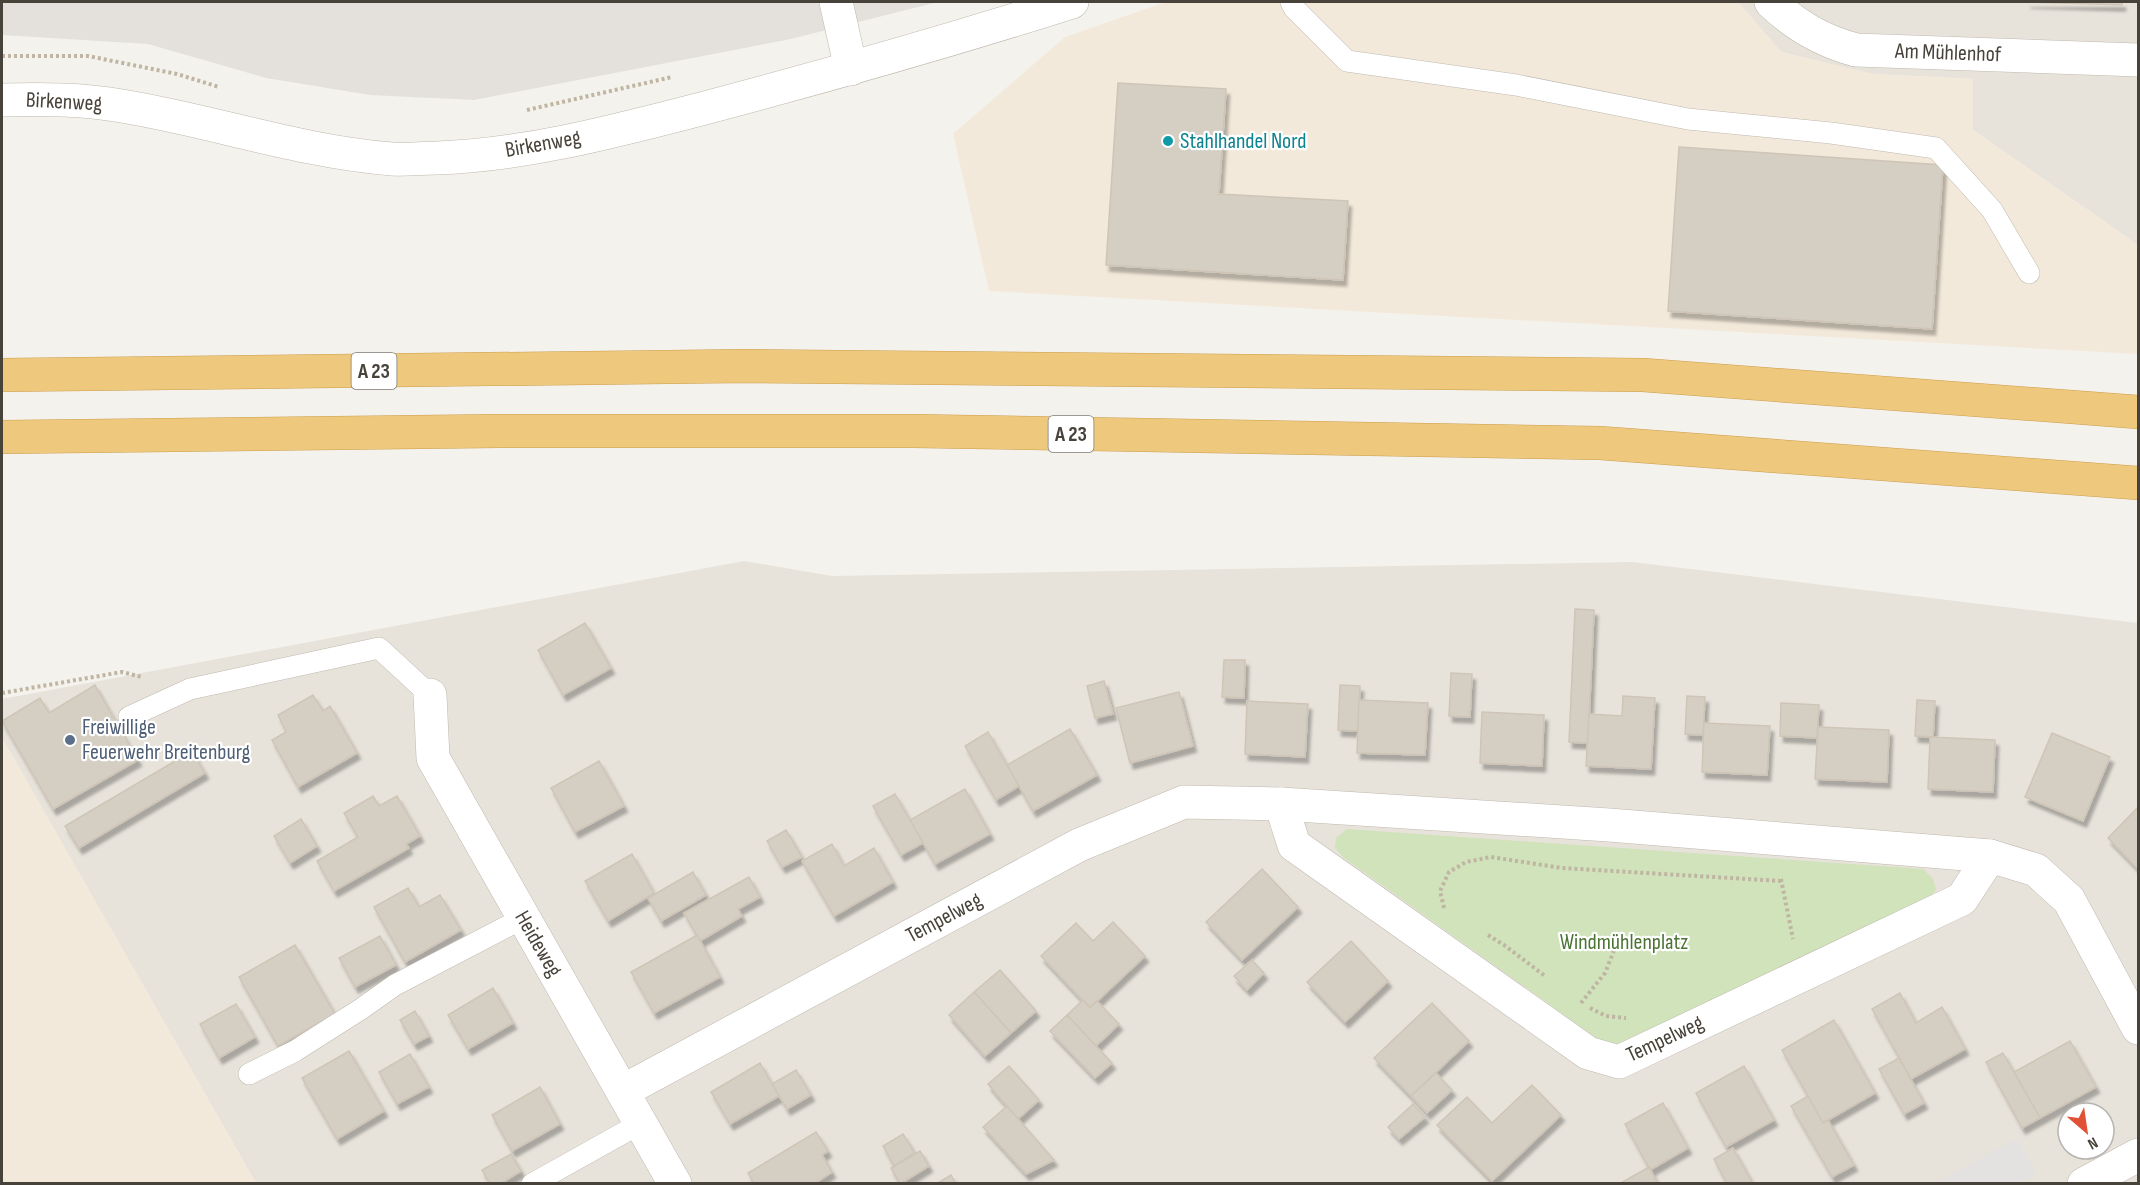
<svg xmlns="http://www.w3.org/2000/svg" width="2140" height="1185" font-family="'Sofia Sans Condensed',sans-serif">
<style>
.residential{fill:#e7e3db;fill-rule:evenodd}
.commercial{fill:#f3e9da}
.industrial{fill:#e4e1dd}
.green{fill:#d0e3ba}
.parking{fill:#e4e2e0}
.building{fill:#d5cec3;stroke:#cfc5b7;stroke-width:1.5;filter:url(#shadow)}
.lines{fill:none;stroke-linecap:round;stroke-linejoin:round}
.service-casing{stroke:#bfb9af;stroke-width:22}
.minor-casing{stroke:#bfb9af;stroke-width:34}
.tertiary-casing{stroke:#bfb9af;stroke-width:34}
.motorway-casing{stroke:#cc9e4e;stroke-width:34}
.path{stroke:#bfb5a2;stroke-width:4;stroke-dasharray:3 3;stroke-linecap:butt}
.service{stroke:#fff;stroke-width:21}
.minor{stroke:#fff;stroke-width:33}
.tertiary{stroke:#fff;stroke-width:33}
.motorway{stroke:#eec97d;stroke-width:33}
.culture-dot{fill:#0f9aa8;stroke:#fff;stroke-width:2}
.service-dot{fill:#5c6f8a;stroke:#fff;stroke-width:2}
.labels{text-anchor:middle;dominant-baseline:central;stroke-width:4.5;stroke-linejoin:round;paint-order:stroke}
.shield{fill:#fff;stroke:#7f7b75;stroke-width:1.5}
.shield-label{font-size:21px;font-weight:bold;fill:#48433a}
.street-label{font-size:22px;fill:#48433a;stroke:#fff}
.culture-label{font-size:22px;fill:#0d838f;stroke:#fff;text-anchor:start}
.service-label{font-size:22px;fill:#4e5e75;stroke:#fff;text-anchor:start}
.park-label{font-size:22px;fill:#4b7433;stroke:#fff}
</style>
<defs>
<filter id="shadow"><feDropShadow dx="3.5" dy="6" stdDeviation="1.5" flood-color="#0004"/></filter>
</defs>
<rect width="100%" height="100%" fill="#f4f2ec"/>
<g class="residential">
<polygon points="1738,2 2138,2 2138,245 1973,130 1973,79 1872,74 1781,52"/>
<path d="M744 561 832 576 1632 562 2138 623V1183H256L2 738V699ZM2068 1113H2104V1149H2068Z"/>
</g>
<g class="commercial">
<polygon points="1166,2 1738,2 1781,52 1872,74 1973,79 1973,130 2138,245 2138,354 989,291 953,134 1065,37"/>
<polygon points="2,738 256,1183 2,1183"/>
</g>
<polygon class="industrial" points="2,2 938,2 791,39 474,100 370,95 266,78 148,44 2,35"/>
<polygon class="green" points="1347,829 1923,869 1933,879 1936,889 1927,903 1625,1045 1602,1042 1344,858 1335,848 1336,838"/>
<polygon class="parking" points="2017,1138 2037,1174 2019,1183 1936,1183"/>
<g class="building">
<polygon points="2027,2 2122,2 2122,5"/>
<polygon points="1118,83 1226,89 1219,194 1348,201 1343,280 1106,265"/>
<polygon points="1679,147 1943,165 1932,329 1668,311"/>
<polygon points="1575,609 1594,610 1588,743 1569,742"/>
<polygon points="585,623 611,668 563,695 538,650"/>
<polygon points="1224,660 1245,660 1244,698 1222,697"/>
<polygon points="1451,673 1472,674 1470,717 1449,716"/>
<polygon points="1104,681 1113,714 1095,718 1087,686"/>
<polygon points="95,685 138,760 53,809 2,721 40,698 49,713"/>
<polygon points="1340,685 1360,686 1358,731 1338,730"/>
<polygon points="1179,692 1193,746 1130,763 1116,708"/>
<polygon points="313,695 323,711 330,706 357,753 298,787 272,740 286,732 278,715"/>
<polygon points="1623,696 1655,698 1651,769 1586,766 1589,714 1622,716"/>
<polygon points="1687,696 1705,697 1703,735 1685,734"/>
<polygon points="1359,700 1428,703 1425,755 1357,753"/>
<polygon points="1917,700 1935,701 1933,737 1915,736"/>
<polygon points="1247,701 1308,704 1305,757 1245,754"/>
<polygon points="1781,703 1819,705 1817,738 1780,736"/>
<polygon points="1482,712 1544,715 1542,766 1480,763"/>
<polygon points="1704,723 1770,726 1767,775 1702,772"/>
<polygon points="1818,727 1889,730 1887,782 1815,779"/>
<polygon points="1070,729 1097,775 1033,811 1007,765"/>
<polygon points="988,732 1019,786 996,800 965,746"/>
<polygon points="2052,733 2110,757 2083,821 2025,797"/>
<polygon points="1930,737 1995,740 1993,792 1928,789"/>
<polygon points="192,751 205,773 79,848 65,826"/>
<polygon points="599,761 624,806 575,832 551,788"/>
<polygon points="965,789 990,834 935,864 910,820"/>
<polygon points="895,794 923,843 901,855 873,806"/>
<polygon points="373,796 379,806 397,796 420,836 406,844 409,848 334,891 317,861 358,837 344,813"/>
<polygon points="2138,807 2138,869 2108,838"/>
<polygon points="301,819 317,846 290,863 274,836"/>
<polygon points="786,830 802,857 782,867 767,841"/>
<polygon points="832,844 844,866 874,848 893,882 834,916 802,861"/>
<polygon points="632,854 654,893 608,921 585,881"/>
<polygon points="1262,869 1298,907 1242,960 1206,922"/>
<polygon points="693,872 706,895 661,921 648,898"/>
<polygon points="749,877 760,897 738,909 742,916 700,941 684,913"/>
<polygon points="408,888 419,907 440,895 461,930 405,962 374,907"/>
<polygon points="1113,922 1145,956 1090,1008 1041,956 1076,923 1093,941"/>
<polygon points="697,935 720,977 654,1013 631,972"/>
<polygon points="380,936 396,965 355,987 339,958"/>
<polygon points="1351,941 1388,981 1345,1022 1307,982"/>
<polygon points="295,945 335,1014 278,1046 239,977"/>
<polygon points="1252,960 1264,973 1247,990 1234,976"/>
<polygon points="1000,970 1036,1011 1011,1033 974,992"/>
<polygon points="493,988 513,1023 468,1049 448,1015"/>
<polygon points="974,992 1011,1033 985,1056 949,1015"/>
<polygon points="1900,993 1916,1023 1942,1007 1965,1049 1911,1079 1872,1009"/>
<polygon points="1083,1000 1090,1008 1097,1001 1119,1024 1096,1046 1067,1015"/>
<polygon points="1432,1003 1469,1041 1411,1096 1374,1058"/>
<polygon points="236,1004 255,1037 219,1058 200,1024"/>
<polygon points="415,1011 429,1036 414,1044 400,1020"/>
<polygon points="1067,1015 1112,1063 1095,1078 1050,1031"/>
<polygon points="1834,1020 1875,1093 1823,1123 1782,1050"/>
<polygon points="2070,1041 2096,1087 2040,1118 2014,1072"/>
<polygon points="349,1051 384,1111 337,1139 302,1078"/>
<polygon points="2003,1053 2040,1118 2022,1128 1986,1062"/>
<polygon points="410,1054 429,1087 397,1104 379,1072"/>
<polygon points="1899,1058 1924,1103 1904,1114 1879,1069"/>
<polygon points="760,1063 779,1096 730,1124 711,1092"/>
<polygon points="1009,1066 1039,1100 1018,1119 988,1084"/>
<polygon points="1744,1066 1774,1120 1726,1147 1696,1093"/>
<polygon points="796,1070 811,1095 787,1109 772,1084"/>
<polygon points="1436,1073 1452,1090 1427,1113 1411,1096"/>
<polygon points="1532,1085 1561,1115 1492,1181 1437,1125 1467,1097 1492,1123"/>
<polygon points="540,1087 560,1124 512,1151 492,1115"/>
<polygon points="1808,1096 1823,1123 1828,1120 1854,1165 1832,1177 1791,1106"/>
<polygon points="1663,1103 1688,1148 1650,1170 1625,1124"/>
<polygon points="1413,1104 1425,1117 1399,1139 1388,1127"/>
<polygon points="1007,1106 1054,1160 1026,1174 983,1127"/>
<polygon points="816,1132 828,1151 822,1155 832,1172 814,1184 754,1184 748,1173"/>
<polygon points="903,1134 915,1153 894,1166 883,1146"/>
<polygon points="1733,1148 1753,1184 1727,1184 1714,1159"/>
<polygon points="920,1151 929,1166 900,1184 891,1168"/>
<polygon points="511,1154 521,1171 500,1184 490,1184 482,1170"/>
<polygon points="1649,1167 1658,1184 1619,1184"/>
<polygon points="951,1175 956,1184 936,1184"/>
</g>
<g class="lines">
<defs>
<g id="service">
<polyline points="1291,2 1294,8 1347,61 1516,85 1688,119 1831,133 1936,148 1992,210 2029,273"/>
<polyline points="129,717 190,689 379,648 430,695"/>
<polyline points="249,1074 295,1051 361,1009 395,985 523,918"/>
<polyline points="532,1184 641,1123"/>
</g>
<g id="minor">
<polyline points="836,2 851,69"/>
<path d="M1771 2C1796 26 1822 41 1856 50L2138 60"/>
<polyline points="430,695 433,758 675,1184"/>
<polyline points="1281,804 1294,845 1588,1053 1619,1062 1962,899 1990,856"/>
<polyline points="623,1091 1079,845 1184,802 1281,804 1609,825 1990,856 2036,870 2069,900 2138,1028"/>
<polyline points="2084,1184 2138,1155"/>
</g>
<path id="tertiary" d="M2 100C42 99 82 99 122 106 213 121 301 152 392 159 407 160 422 158 437 158 526 155 615 131 701 109 826 76 949 41 1072 2"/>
<g id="motorway">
<polyline points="2,375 747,366 1643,375 2138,412"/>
<polyline points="2,437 499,431 913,431 1600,443 2138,483"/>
</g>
</defs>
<use href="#service" class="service-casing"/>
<use href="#minor" class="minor-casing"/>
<use href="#tertiary" class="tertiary-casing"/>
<use href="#motorway" class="motorway-casing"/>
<g class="path">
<polyline points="2,56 88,56 177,74 219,87"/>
<polyline points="527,110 672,77"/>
<polyline points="2,693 122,672 142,677"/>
<polyline points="1781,879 1793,939"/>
<polyline points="1444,908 1440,891 1449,872 1466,862 1491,857 1562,868 1781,881"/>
<polyline points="1488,935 1504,945 1545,976"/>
<polyline points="1581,1003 1605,973 1615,948"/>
<polyline points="1590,1008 1606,1016 1626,1018"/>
</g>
<use href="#service" class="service"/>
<use href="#minor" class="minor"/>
<use href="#tertiary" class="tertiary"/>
<use href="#motorway" class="motorway"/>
</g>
<circle class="culture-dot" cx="1168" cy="141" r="6"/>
<circle class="service-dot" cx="70" cy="740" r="6"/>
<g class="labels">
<g class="shield">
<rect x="351.5" y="353" width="45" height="36" rx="4.5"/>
<rect x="1048.5" y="416" width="45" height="36" rx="4.5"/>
</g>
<g class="shield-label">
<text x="374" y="371">A 23</text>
<text x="1071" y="434">A 23</text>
</g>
<g class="street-label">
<text transform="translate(1948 53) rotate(2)">Am Mühlenhof</text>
<text transform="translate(64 102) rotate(3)">Birkenweg</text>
<text transform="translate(543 144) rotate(-10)">Birkenweg</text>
<text transform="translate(944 918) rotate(-28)">Tempelweg</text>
<text transform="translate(538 944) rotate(60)">Heideweg</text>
<text transform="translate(1665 1039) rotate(-25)">Tempelweg</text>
</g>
<g class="culture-label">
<text x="1180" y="141">Stahlhandel Nord</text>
</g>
<g class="service-label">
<text x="82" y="727">Freiwillige<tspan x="82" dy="25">Feuerwehr Breitenburg</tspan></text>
</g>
<g class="park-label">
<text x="1624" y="942">Windmühlenplatz</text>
</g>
</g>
<rect width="2140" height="1185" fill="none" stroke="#48433a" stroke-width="6"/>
<g transform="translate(2086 1131) rotate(151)"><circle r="28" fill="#ffffff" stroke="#b6b4b0" stroke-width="1.5"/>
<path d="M0-4.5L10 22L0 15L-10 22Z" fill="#e15136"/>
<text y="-9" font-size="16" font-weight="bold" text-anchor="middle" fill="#48433a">N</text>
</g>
</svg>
